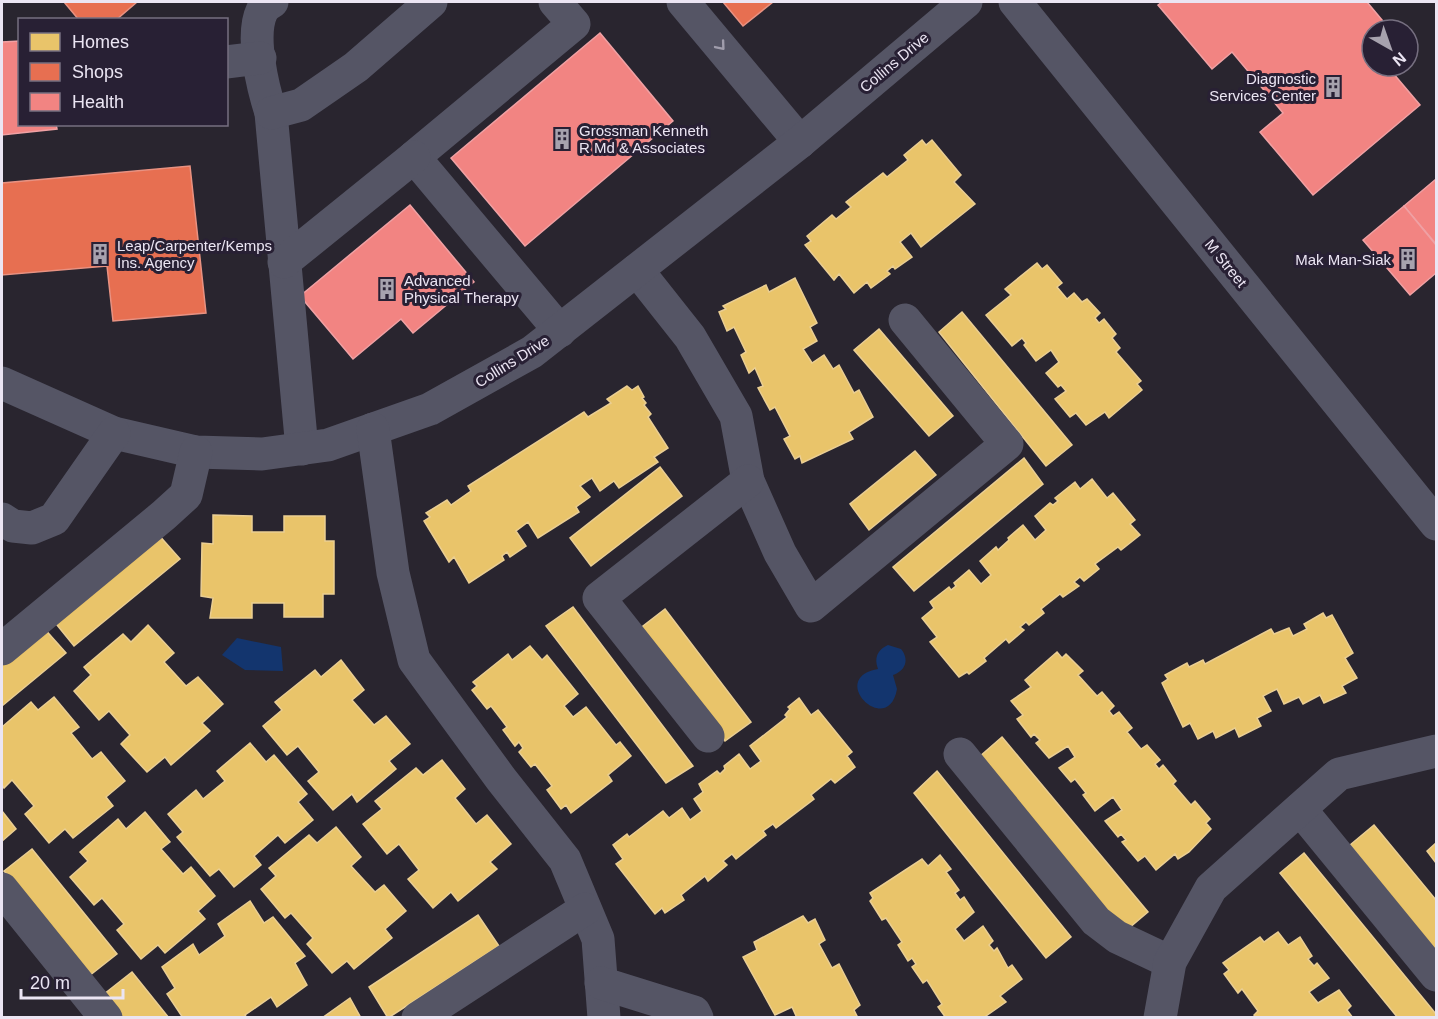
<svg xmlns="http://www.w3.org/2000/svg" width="1438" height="1019" font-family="Arial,sans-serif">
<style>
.water{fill:#13356e}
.homes{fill:#e9c46a;stroke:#eace93;stroke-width:1.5}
.shops{fill:#e76f51;stroke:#e89282;stroke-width:1.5}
.health{fill:#f28482;stroke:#f0a1a4;stroke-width:1.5}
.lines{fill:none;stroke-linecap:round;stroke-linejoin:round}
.minor{stroke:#555565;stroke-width:33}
.oneway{stroke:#a09dac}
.labels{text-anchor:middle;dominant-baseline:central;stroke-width:6;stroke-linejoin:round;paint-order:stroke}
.street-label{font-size:15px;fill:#ebe5f3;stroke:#282034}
.poi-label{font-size:15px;fill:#ebe5f3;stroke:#282034;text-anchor:start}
</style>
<rect width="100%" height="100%" fill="#29252f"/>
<g class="water">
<polygon points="237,638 281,647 283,671 245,670 222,655"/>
<path d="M888 645 901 649C910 660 905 671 893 675L897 689C888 739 826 678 878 669 874 658 877 650 888 645Z"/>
</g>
<g class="homes">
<polygon points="922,140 926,145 932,140 961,175 954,182 975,204 921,247 911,233 900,242 912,257 895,269 893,266 887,271 890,274 871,288 867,282 854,293 839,274 834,280 805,245 811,241 807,236 832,215 836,219 851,207 846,202 883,173 887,177 908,160 904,155"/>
<polygon points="1037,263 1042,269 1047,265 1062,283 1057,287 1067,299 1074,293 1082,302 1087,299 1100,313 1095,318 1099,323 1104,319 1116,334 1112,338 1120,348 1116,352 1141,381 1137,384 1142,390 1109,418 1105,412 1086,425 1076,413 1070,417 1055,399 1066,391 1061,385 1058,387 1046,373 1059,362 1051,350 1036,361 1024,345 1026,343 1022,338 1012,346 986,315 1011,295 1005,289"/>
<polygon points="795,278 817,323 810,327 817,341 803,349 812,363 824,355 833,369 839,365 854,393 859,390 873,417 849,432 853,439 802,463 800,456 795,459 784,439 790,436 775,407 770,410 758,388 763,386 755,368 749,373 741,355 746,352 734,327 727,331 719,312 726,309 723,306 766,285 769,292"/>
<polygon points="962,312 1072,445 1046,466 939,332"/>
<polygon points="879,329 953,416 929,436 854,350"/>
<polygon points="627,386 632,390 638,386 644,397 642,398 646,403 644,405 651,414 648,417 668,448 654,457 658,462 619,488 614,481 600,491 592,478 580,486 590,497 576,507 579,512 538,538 528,522 516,531 526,546 510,557 507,552 502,556 504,560 469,583 454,557 449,562 424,521 430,517 426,513 447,500 451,505 471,491 468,486 584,412 588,417 611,403 607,399"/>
<polygon points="915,451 936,475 869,530 850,504"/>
<polygon points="1024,458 1043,484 914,591 893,567"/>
<polygon points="660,467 682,496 591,566 570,538"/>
<polygon points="1092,479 1107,498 1113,493 1135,520 1130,524 1140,535 1121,550 1118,547 1095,564 1099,569 1084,581 1080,577 1074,582 1079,586 1063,597 1060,594 1041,609 1044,613 1029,625 1026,622 1020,627 1024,630 1009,643 1006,639 984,658 986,661 969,674 967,672 959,677 930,642 937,637 922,618 934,608 930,602 949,587 951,590 956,586 954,583 969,570 981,584 991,575 980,561 996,547 998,550 1009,540 1008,538 1023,525 1035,540 1046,530 1035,516 1050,503 1053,505 1058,501 1055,498 1075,482 1080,489"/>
<polygon points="213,515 252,516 252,532 284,532 284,516 325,516 325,541 334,541 334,594 323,594 323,617 284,617 284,603 252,603 252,618 210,618 213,598 201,596 202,543 213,544"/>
<polygon points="157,533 180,559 74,646 53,620"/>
<polygon points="573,607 693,766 666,783 546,626"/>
<polygon points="665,609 751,722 725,741 638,630"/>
<polygon points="1323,613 1326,618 1332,615 1353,653 1345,658 1357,678 1342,686 1346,693 1324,703 1320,695 1303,704 1299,697 1284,704 1277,689 1263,696 1271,711 1257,718 1261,726 1239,737 1235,728 1216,738 1213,731 1198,739 1190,723 1183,727 1162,683 1168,679 1165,675 1187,663 1189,667 1203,660 1205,664 1271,629 1274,634 1289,628 1293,636 1307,629 1304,624"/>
<polygon points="148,625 174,653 164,662 186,686 198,677 223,704 202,723 210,731 171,765 165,757 147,772 121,744 130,735 109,711 99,720 74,691 91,675 84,667 123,634 131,642"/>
<polygon points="42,626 66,653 2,706 2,658"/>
<polygon points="530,646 542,660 547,655 578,694 564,706 573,717 586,707 616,745 620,742 631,756 608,775 612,781 571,813 566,805 561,809 547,790 552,786 535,764 531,767 519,752 523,748 519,742 515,746 503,730 507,727 491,706 487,709 472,690 477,686 473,682 508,654 512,660"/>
<polygon points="1057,652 1062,658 1066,654 1083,671 1078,675 1097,696 1102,692 1114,706 1109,711 1113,716 1119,712 1132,728 1127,732 1141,749 1147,745 1160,760 1155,764 1159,769 1163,765 1176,781 1173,784 1191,805 1195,801 1210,819 1206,823 1211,829 1189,852 1178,859 1175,854 1156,870 1145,856 1138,861 1122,842 1126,840 1121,834 1118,837 1105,821 1122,810 1113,797 1095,811 1083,795 1086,793 1075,779 1071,782 1059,768 1075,757 1068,746 1049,758 1036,743 1040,740 1034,734 1031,737 1017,719 1023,715 1011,701 1031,687 1025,680"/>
<polygon points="341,660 364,690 352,700 374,725 386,716 410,744 389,761 396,769 357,802 352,794 333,810 308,781 319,772 298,746 287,755 263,726 282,710 275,702 315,670 321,677"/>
<polygon points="54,697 79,727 71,733 92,759 101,752 125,781 106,797 113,806 73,838 65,829 49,843 25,814 34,806 12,780 4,788 2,785 2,727 31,702 38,710"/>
<polygon points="799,698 811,715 818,710 852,752 847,756 855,767 835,783 831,779 811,795 814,799 776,828 773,824 763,831 766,835 736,859 732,854 723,861 727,865 708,881 705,876 681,895 684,900 665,913 662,908 655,914 616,864 623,859 613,845 627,834 629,837 663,811 669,818 682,808 690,820 702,811 694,799 703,792 699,784 717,771 720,774 725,769 724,766 739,754 750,769 761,761 750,746 787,717 785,715 790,709 788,707"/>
<polygon points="1002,737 1148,912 1122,934 979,757"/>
<polygon points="250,743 266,762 274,755 307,794 298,802 313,820 285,843 278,835 254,856 261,865 234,887 219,869 210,876 177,837 183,832 168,814 196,790 203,799 225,781 217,771"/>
<polygon points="442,760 465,789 455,798 476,824 487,815 511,844 490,862 497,869 458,901 451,892 433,908 408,879 419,870 399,844 387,854 363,824 382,809 375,801 416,768 423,775"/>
<polygon points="937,771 1071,937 1046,958 914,793"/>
<polygon points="2,811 16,829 2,841"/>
<polygon points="145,812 170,842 161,849 183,874 191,867 215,896 198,911 205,919 165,953 158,945 141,959 117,930 124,924 102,898 94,905 70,877 88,861 80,852 118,819 126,829"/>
<polygon points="1374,825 1436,900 1436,952 1350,845"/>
<polygon points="336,827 361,857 351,866 375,892 384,885 406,911 385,929 392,938 354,969 347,961 332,973 307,944 313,938 291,913 285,918 261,889 276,876 269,868 309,835 317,843"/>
<polygon points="1436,843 1436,863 1427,851"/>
<polygon points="32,849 117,954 89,976 4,871"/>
<polygon points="1304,853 1436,1014 1436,1018 1398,1018 1280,873"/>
<polygon points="940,855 951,869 946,872 959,890 955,893 960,900 964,897 974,912 955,929 964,941 983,926 993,941 989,945 994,951 997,948 1008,968 1012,965 1022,979 1000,996 1006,1002 983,1018 946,1018 938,1007 942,1004 927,980 923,983 912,967 916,964 912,958 908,961 898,945 902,942 886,918 882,920 870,901 873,898 870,893 922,859 928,866"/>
<polygon points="250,901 264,923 273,917 305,956 295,963 307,985 277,1007 271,997 245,1015 247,1018 183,1018 167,994 175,988 162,967 193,944 199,955 225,936 218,924"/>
<polygon points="478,915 499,946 388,1018 369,987"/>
<polygon points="803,916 808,923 815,919 825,940 819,944 832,968 839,964 860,1005 854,1010 858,1018 797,1018 792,1007 775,1015 743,957 757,950 754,942"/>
<polygon points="1278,932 1288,945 1300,937 1312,956 1308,959 1314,966 1317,963 1329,978 1309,992 1318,1003 1339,990 1351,1006 1347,1010 1353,1018 1256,1018 1254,1015 1258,1011 1242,989 1238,993 1224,974 1229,970 1223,963 1260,937 1264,942"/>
<polygon points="132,972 169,1018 123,1018 104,994"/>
<polygon points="350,998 361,1018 322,1018"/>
</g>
<g class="shops">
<polygon points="64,2 137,2 116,20 79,20"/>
<polygon points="723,2 773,2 743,26"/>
<polygon points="190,166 206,313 113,321 107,266 2,275 2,183"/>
</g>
<g class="health">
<polygon points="1162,2 1367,2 1387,26 1382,30 1372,30 1372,38 1367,42 1372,48 1372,66 1387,66 1420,105 1313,195 1260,132 1283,113 1232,52 1212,69 1158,5"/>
<polygon points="600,33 673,121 525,246 451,158"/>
<polygon points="20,41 20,124 56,124 57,129 2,135 2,42"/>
<polygon points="1436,179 1436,244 1404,206"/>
<polygon points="410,205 474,282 413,333 401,319 353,359 300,296"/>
<polygon points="1404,206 1436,245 1436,273 1410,295 1363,240"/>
</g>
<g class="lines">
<g class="minor">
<path d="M272 2C268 4 264 8 262 11 250 36 263 88 271 113L302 449"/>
<polyline points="555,2 574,24 414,157 560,331"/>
<polyline points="683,2 800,142"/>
<polyline points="1015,2 1436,524"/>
<polyline points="226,62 260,58"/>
<polyline points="271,113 301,105 330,85 356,67 431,2"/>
<polyline points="284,262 414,157"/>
<polyline points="637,270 690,337 736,416 748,481 780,553 811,606 1007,444 905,320"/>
<polyline points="2,383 114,433 196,452 262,454 328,445 430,409 532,352 800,142 966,2"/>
<polyline points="373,429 393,573 414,660 501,779 565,860 598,939 604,1018"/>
<polyline points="2,519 13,526 32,528 54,519 114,433"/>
<polyline points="2,649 164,515 186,495 196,452"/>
<polyline points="708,736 599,598 748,481"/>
<polyline points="960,754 1096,921 1117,937 1170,962"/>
<polyline points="1300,809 1436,975"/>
<polyline points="2,889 106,1018"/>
<polyline points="601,983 694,1012 697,1018"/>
<polyline points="418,1018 585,909"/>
<polyline points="1160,1018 1170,962 1211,888 1339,774 1436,751"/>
</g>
</g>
<defs><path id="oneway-chevron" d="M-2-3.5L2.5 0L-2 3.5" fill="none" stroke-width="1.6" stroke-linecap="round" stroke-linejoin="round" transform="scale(1.5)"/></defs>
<use class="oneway" href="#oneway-chevron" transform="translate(721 46) rotate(50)"/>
<defs>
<symbol id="building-bare" viewBox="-9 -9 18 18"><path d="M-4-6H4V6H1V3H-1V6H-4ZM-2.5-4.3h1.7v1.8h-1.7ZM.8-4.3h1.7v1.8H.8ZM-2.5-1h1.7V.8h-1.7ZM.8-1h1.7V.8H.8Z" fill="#a7a2ae" stroke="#282034" stroke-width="2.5" paint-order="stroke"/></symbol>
</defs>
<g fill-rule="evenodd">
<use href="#building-bare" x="1318" y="72" width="30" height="30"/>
<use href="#building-bare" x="547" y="124" width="30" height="30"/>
<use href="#building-bare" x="85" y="239" width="30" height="30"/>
<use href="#building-bare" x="1393" y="244" width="30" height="30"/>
<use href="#building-bare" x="372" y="274" width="30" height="30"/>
</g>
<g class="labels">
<g class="street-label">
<text transform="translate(894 62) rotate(-40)">Collins Drive</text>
<text transform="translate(1226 263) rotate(51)">M Street</text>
<text transform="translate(512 361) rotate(-32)">Collins Drive</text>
</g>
<g class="poi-label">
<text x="1316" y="78" text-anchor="end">Diagnostic<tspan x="1316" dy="17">Services Center</tspan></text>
<text x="579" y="130">Grossman Kenneth<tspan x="579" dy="17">R Md &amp; Associates</tspan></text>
<text x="117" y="245">Leap/Carpenter/Kemps<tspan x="117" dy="17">Ins. Agency</tspan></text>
<text x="1391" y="259" text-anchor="end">Mak Man-Siak</text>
<text x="404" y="280">Advanced<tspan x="404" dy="17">Physical Therapy</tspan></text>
</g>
</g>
<rect width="1438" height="1019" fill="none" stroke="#ebe5f3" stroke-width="6"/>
<rect x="18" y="18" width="210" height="108" fill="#282034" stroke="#766f80" stroke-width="1.5"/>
<rect x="30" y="33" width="30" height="18" fill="#e9c46a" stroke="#766f80" stroke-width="1.5"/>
<text x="72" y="48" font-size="18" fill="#ebe5f3">Homes</text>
<rect x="30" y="63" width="30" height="18" fill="#e76f51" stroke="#766f80" stroke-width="1.5"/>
<text x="72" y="78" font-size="18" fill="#ebe5f3">Shops</text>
<rect x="30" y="93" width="30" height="18" fill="#f28482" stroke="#766f80" stroke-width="1.5"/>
<text x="72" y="108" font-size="18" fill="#ebe5f3">Health</text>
<g transform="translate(1390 48) rotate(140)"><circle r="28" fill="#282034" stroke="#766f80" stroke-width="1.5"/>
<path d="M0-4.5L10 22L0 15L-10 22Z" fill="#a7a2ae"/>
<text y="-9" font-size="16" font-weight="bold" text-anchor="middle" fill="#ebe5f3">N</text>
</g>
<path d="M21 989v9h102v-9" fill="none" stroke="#ebe5f3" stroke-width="3"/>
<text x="30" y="989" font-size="18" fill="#ebe5f3" stroke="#282034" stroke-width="4.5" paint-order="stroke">20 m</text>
</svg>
